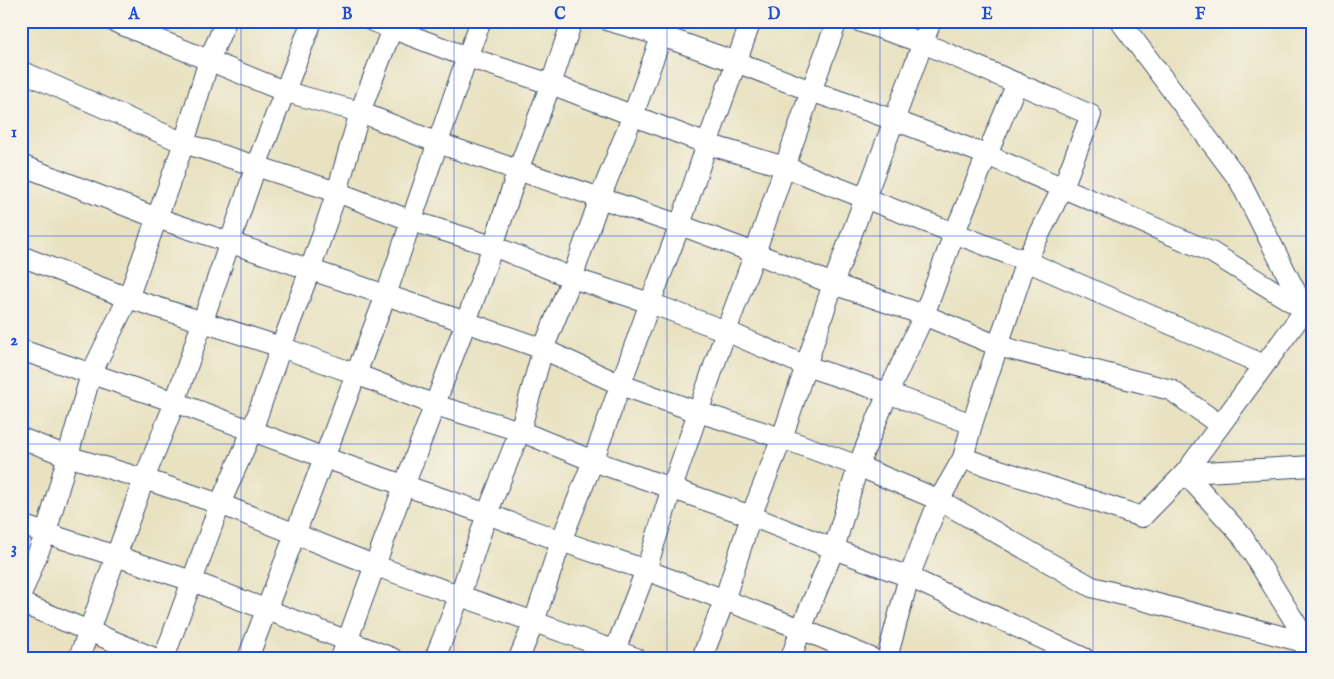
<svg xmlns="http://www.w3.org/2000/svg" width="1334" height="679" font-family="'IM FELL English',serif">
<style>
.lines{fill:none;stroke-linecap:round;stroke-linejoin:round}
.street-casing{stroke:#3a4a6d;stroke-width:22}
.street{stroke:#fff;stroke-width:20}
.grid{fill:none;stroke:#1d4ed8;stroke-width:1;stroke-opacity:0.55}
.neatline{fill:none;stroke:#1d4ed8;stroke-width:2}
.grid-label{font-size:16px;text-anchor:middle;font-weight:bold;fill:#1d4ed8}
</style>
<rect width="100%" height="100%" fill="#f7f3e8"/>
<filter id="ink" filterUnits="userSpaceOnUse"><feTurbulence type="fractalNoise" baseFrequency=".02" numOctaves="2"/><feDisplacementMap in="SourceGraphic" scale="10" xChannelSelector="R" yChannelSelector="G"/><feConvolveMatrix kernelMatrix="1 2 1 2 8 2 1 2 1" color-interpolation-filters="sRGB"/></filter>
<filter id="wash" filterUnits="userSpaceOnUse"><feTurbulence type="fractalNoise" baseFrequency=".0096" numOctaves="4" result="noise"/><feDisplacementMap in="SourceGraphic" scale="20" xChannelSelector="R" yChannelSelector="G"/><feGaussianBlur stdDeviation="1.12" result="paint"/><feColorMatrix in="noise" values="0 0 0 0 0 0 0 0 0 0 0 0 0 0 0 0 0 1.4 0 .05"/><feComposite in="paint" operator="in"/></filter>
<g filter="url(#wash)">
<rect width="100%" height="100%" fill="#e8e2c1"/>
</g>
<g filter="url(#ink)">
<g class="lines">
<defs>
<g id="street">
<polyline points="113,21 286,92 360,112 438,143 680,225 755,253 833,284 924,315 998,346 1171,390 1220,425"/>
<polyline points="372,21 467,57 551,84 707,144 785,167 1026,261 1264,365"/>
<polyline points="609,21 662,36 736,62 811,91 894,120 987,155 1211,252 1305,310"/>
<polyline points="859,21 923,43 1091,115 1063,187 1026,261 972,424 963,458 939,500 909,577 887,658"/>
<polyline points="1120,21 1239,180 1305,310"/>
<polyline points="21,71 184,143 337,192 412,221 493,246 572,278 650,303 726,331 806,366 888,393 972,424"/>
<polyline points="21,165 157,218 466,322 543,349 621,385 698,412 782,438 858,466 939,500 1092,587 1308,643 1313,646"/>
<polyline points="21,256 128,298 281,347 356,374 435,405 520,431 593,461 751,516 834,549 909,577 1084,658"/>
<polyline points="21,350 175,402 325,458 487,514 561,541 646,570 801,629 871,658"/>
<polyline points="21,438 67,456 144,479 220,504 376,566 636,658"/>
<polyline points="963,458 1142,517 1185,473 1305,310 1313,316"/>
<polyline points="1185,473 1242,536 1308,643 1304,658"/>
<polyline points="1185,473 1313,466"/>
<polyline points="21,525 192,581 392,658"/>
<polyline points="21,595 46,533 91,374 128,298 184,143 209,60 226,21"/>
<polyline points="21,603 154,658"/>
<polyline points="79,658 144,479 175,402 256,166 312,21"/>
<polyline points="164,658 220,504 252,431 281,347 310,270 337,192 360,112 395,21"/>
<polyline points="248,658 386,295 467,57 481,21"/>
<polyline points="341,658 404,486 466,322 493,246 518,170 551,84 572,21"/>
<polyline points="435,658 460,595 487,514 520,431 543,349 572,278 600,198 633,115 667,21"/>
<polyline points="519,658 534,622 561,541 593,461 650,303 680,225 707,144 751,21"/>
<polyline points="612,658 646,570 672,488 726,331 755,253 811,91 837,21"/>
<polyline points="702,658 724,601 751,516 782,438 833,284 931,21"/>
<polyline points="791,658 801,629 834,549 858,466 888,393 924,315 954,234 1017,83"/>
</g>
</defs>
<use href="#street" class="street-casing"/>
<use href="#street" class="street"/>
</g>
</g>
<path class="grid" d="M241 21V658M454 21V658M667 21V658M880 21V658M1093 21V658M21 236H1313M21 444H1313"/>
<rect width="1334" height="679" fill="none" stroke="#f7f3e8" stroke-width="55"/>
<rect x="28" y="28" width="1278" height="624" class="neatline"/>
<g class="grid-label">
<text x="134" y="19">A</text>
<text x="347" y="19">B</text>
<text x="560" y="19">C</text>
<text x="774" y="19">D</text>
<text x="987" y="19">E</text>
<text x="1200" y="19">F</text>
<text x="14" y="137">1</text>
<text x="14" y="345">2</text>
<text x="14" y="553">3</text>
</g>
</svg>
